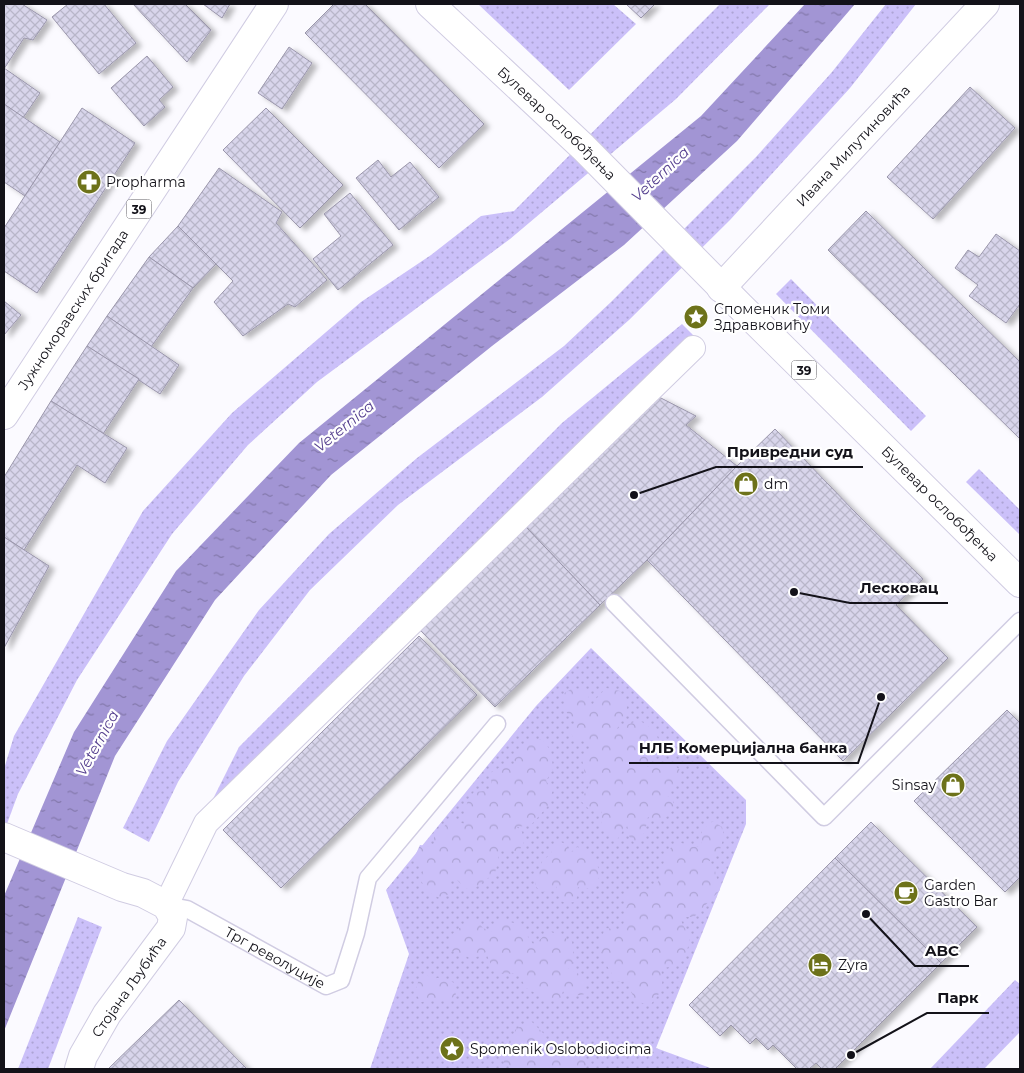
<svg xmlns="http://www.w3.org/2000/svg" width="1024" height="1073" font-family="Montserrat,sans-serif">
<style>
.grass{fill:url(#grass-dots)}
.forest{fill:url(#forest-crowns)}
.water{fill:url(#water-ripples)}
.building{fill:url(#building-cross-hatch);stroke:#9a96ab;filter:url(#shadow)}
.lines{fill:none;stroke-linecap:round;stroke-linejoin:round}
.service-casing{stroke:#d0cce2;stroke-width:19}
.pedestrian-casing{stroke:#d0cce2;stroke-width:26}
.minor-casing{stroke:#d0cce2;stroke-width:30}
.tertiary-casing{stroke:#d0cce2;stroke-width:30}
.primary-casing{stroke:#d0cce2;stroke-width:30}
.service{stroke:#fff;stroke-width:16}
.pedestrian{stroke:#fff;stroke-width:24}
.minor{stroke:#fff;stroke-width:28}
.tertiary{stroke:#fff;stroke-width:28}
.primary{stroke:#fff;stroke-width:28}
.labels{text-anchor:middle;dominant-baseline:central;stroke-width:4.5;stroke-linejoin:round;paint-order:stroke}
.shield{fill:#fff;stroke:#5a595e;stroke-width:1}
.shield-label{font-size:12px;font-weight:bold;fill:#131219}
.street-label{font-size:14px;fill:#131219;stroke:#fff}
.poi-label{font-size:14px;fill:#131219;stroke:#fff;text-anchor:start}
.water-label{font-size:15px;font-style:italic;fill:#574290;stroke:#fff}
.leader{fill:none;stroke:#131219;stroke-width:2}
.callout-dot{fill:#131219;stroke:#fff;stroke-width:2}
.callout-label{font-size:15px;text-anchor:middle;font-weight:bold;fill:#131219;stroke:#fff;stroke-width:4.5;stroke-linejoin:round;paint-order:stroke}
</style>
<defs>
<pattern id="grass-dots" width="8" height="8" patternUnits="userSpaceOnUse" patternTransform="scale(1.25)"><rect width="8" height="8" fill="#cbc0f9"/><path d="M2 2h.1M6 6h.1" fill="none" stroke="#ada4d5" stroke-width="1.8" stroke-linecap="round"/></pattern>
<pattern id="forest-crowns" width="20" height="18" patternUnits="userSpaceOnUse" patternTransform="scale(1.25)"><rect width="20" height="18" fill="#cbc0f9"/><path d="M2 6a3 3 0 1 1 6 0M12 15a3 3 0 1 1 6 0" fill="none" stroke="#ada4d5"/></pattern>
<pattern id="water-ripples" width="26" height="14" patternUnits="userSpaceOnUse" patternTransform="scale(1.25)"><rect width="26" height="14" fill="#a295d4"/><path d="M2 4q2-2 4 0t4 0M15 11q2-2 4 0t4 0" fill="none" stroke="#8378ab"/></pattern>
<pattern id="building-cross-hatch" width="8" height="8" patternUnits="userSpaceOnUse" patternTransform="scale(1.25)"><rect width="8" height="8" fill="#d8d5eb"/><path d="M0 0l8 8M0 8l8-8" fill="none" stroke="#b8b6c9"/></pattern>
<filter id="shadow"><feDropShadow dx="5.5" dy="3" stdDeviation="2.5" flood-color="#0004"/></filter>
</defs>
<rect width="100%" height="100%" fill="#fbfaff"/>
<g class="grass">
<polygon points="478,4 613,4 636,24 569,90"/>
<polygon points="720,4 770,4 676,99 510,239 317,382 248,445 172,534 77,680 18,794 4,832 4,769 14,736 143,511 232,413 361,302 431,255 481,216 514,211"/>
<polygon points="886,4 916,4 850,88 730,220 629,320 542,397 398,505 310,590 244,676 178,782 149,842 123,828 167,741 259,610 329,534 417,458 564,346 611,302 756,157 832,72"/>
<polygon points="791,279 926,416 911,431 776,294"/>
<polygon points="682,324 695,337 203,819 239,747 562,423"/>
<polygon points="979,469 1020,510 1020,535 966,482"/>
<polygon points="591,648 746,800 746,824 656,1048 713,1069 370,1069 409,954 386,890 536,706"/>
<polygon points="78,917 102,927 48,1069 18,1069"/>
<polygon points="1015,980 1020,984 1020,1032 984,1069 930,1069"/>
</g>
<g class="forest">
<path d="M573 688 586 690 592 706 595 700 606 688 620 691C632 711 627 710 617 729L634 722H642L655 731 662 749 647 767C665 763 666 757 681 771L679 782 666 795 672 799 675 807 668 816 660 820 648 817C646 827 645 837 635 844L629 836 627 824 617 840C600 832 600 826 602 808L591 811 581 801 583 796 590 785 586 779 582 759 592 746 583 741 575 740 570 732 573 727 578 723 567 713 563 694Z"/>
<path d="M531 739H542L551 751 553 769 546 781 553 790 547 807 531 825 517 827 522 832 524 842 519 851 499 850 498 861 495 873 471 891 464 887 452 875 449 894 440 898C427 892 423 889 420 875L424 869 413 860 420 845 434 847V837L452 818 464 824C465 813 465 800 474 792L494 790 492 786 490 773 506 764 519 765 511 757 522 746Z"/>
<path d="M713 821 722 827 724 836 719 853 707 863 715 871 720 890 694 917H679L690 938 687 951 676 965 661 969C664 987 662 992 650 1005L634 1001 629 981 617 982 604 961 600 943 605 928 622 930 627 909 625 895 633 889 647 890 657 885 667 852 677 841 691 847 701 846 702 830Z"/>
<path d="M561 842 567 845 569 854 577 847C595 852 595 859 601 875L590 889 578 887 577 897 575 902 566 903 561 901 556 891 557 884 548 892C534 893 533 880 538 870L542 868C540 857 547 860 551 853 552 850 553 848 553 845Z"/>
<path d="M475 919 483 928 491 932 495 925 502 920C522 923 523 930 534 945L549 931 572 941 574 962 568 969C583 975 585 977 587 993 578 997 572 995 563 991L561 998 550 1001 526 988 518 973C499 976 492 971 486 952L482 955 470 959 468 957 451 951 450 936 467 922Z"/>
<path d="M424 974 434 979C441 976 448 979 454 983L456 996 444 1001 430 997 427 1001 421 1002 415 992 419 979Z"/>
<polygon points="531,1021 544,1034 553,1051 571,1050 580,1053 588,1063 585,1069 514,1069 513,1067 504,1063 502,1051 507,1046 516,1029"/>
</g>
<polygon class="water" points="805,4 855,4 737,141 624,245 492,346 331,475 215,600 115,756 4,1031 4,896 74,732 176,571 299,443 701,116"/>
<g class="building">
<polygon points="4,4 22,4 47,20 33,40 24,38 4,69"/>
<polygon points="68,4 104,4 136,43 99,74 52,17"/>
<polygon points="133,4 185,4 211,30 187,62"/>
<polygon points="203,4 230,4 222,18"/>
<polygon points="334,4 365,4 484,124 439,168 305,33"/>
<polygon points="626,4 655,4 641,18"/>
<polygon points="289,47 312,63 282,109 258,93"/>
<polygon points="147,56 173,87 159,100 165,107 144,126 111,88"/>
<polygon points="4,68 40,93 23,118 4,104"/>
<polygon points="970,87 1015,128 933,219 887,177"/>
<polygon points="4,104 60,142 25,196 4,182"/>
<polygon points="82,108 135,143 37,293 4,271 4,228"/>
<polygon points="266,108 343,185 300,228 223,150"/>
<polygon points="378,160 391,177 410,162 439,197 399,230 356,178"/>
<polygon points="219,168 282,212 276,223 327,280 295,307 288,304 243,336 214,302 233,281 178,226"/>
<polygon points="350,193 393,245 338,290 313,259 341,236 324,214"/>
<polygon points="866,211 1020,362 1020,439 828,250"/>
<polygon points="178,226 216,264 193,288 149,257"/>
<polygon points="996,234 1020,251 1020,304 1006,323 969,296 978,285 955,268 968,250 979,257"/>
<polygon points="149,257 193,288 151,347 107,316"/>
<polygon points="4,301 21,315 4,335"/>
<polygon points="107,316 179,365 160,394 87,346"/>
<polygon points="87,346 139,379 103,434 51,401"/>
<polygon points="659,397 696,416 686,425 737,466 647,560 600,605 526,527"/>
<polygon points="51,401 127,448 105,483 77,465 24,550 4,537 4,477"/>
<polygon points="775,429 856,513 923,579 896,605 948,658 843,761 647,560 737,466"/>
<polygon points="526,527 600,605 495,707 420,630"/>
<polygon points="4,537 49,566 4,648"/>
<polygon points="419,636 477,695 281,888 223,830"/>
<polygon points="1007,710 1020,723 1020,877 1005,892 914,801"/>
<polygon points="871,822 977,927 941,963 835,858"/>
<polygon points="835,858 941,963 835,1069 822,1069 816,1063 809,1069 797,1069 773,1045 768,1050 756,1038 750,1044 731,1025 720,1036 689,1005"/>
<polygon points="179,1000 247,1069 108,1069"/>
</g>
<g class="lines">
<defs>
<g id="service">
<polyline points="614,603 824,817 1020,621"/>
<path id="s1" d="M166 905 187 909 326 986 341 980 356 933 368 878 497 724"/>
</g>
<polyline id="pedestrian" points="166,905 206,823 693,348"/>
<g id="minor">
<path id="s2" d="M721 288 985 4"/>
</g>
<polyline id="tertiary" points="4,837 122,887 143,893 166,905 173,917 171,928 107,1014 83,1056 79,1069"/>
<g id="primary">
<path id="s3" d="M430 4 583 147 740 306 1020 583"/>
<path id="s4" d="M4 415 274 4"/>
</g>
</defs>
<use href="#service" class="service-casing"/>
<use href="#pedestrian" class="pedestrian-casing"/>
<use href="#minor" class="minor-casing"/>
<use href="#tertiary" class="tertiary-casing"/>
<use href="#primary" class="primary-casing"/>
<use href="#service" class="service"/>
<use href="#pedestrian" class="pedestrian"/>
<use href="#minor" class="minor"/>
<use href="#tertiary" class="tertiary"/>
<use href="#primary" class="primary"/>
</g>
<defs>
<symbol id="pharmacy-disc" viewBox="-11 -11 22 22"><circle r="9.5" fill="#6d721a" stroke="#fff"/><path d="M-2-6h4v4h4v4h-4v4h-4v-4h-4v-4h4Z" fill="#fff"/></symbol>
<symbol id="sight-disc" viewBox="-11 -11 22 22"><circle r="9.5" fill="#6d721a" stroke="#fff"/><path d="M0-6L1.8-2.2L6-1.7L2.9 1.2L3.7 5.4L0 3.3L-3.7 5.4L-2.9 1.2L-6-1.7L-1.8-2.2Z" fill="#fff"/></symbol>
<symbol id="shop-disc" viewBox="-11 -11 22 22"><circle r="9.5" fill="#6d721a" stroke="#fff"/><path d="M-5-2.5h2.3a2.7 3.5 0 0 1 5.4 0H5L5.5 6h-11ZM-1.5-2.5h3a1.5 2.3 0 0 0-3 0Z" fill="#fff"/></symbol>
<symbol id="cafe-disc" viewBox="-11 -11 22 22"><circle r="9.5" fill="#6d721a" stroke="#fff"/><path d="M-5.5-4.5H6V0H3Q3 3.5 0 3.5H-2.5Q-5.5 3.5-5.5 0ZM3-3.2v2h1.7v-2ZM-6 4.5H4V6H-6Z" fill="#fff"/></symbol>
<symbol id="hotel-disc" viewBox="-11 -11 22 22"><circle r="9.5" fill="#6d721a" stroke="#fff"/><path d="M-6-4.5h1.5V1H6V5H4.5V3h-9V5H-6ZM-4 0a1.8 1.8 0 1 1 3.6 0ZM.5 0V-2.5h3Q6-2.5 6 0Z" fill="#fff"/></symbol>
</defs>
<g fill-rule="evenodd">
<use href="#pharmacy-disc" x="75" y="168" width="28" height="28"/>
<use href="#sight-disc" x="682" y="303" width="28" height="28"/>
<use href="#shop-disc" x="732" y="470" width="28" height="28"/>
<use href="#shop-disc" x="939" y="771" width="28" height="28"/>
<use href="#cafe-disc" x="892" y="879" width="28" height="28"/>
<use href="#hotel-disc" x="806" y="951" width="28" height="28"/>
<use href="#sight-disc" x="438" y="1035" width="28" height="28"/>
</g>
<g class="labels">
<g class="shield">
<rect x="126.5" y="199.5" width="25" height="19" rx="4"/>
<rect x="791.5" y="360.5" width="25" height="19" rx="4"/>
</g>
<g class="shield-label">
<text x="139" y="209">39</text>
<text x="804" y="370">39</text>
</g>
<g class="street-label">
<text stroke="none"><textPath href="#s3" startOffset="174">Булевар ослобођења</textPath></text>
<text stroke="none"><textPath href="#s2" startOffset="194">Ивана Милутиновића</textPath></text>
<text stroke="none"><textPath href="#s4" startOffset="126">Јужноморавских бригада</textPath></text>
<text stroke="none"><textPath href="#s3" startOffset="714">Булевар ослобођења</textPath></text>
<text stroke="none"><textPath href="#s1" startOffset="122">Трг револуције</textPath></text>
<text transform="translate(129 987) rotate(-55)">Стојана Љубића</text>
</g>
<g class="poi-label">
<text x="106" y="182">Propharma</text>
<text x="714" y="309">Споменик Томи<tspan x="714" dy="16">Здравковићу</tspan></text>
<text x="764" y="484">dm</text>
<text x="936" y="785" text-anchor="end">Sinsay</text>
<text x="924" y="885">Garden<tspan x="924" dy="16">Gastro Bar</tspan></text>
<text x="838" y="965">Zyra</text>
<text x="470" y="1049">Spomenik Oslobodiocima</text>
</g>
<g class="water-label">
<text transform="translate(660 174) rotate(-43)">Veternica</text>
<text transform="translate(344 426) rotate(-39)">Veternica</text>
<text transform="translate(97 743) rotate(-61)">Veternica</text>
</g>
</g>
<path class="leader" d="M634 495L716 467H863M794 592L850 603H948M881 697L858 763H629M866 914L915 966H969M851 1055L927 1013H989"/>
<g class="callout-dot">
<circle cx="634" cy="495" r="5"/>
<circle cx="794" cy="592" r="5"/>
<circle cx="881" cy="697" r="5"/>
<circle cx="866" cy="914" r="5"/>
<circle cx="851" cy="1055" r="5"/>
</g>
<g class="callout-label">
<text x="790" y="457">Привредни суд</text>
<text x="899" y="593">Лесковац</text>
<text x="743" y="753">НЛБ Комерцијална банка</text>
<text x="942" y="956">ABC</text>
<text x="958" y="1003">Парк</text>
</g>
<rect width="1024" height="1073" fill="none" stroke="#131219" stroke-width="10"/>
</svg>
